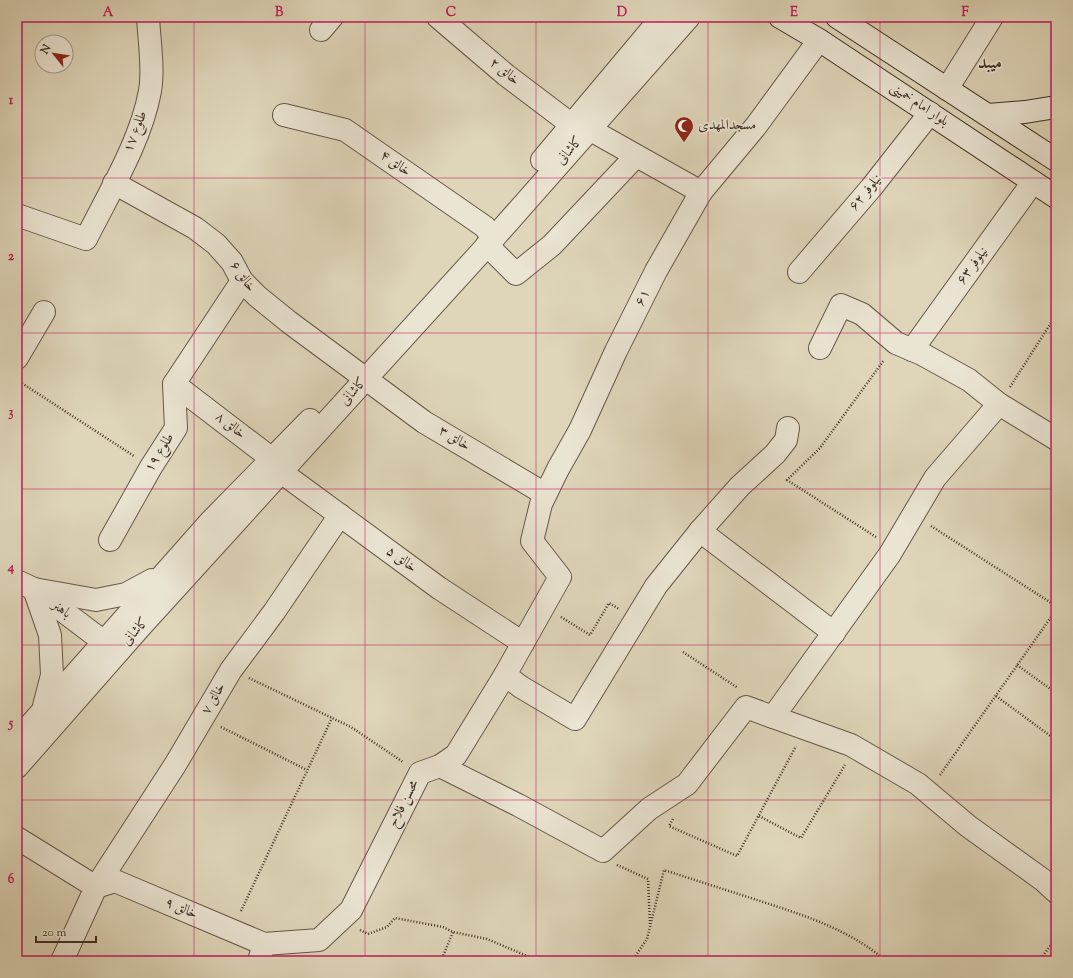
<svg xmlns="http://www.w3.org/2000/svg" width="1073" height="978" font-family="'Sorts Mill Goudy',Amiri,serif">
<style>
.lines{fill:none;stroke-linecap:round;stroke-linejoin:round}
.minor-casing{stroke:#67574b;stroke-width:24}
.tertiary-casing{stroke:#67574b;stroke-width:24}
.secondary-casing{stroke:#3f2d26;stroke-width:24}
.path{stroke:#3f2d26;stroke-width:2.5;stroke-dasharray:1 2;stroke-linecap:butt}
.minor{stroke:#eae4d2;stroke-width:22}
.tertiary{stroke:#eae4d2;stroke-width:22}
.secondary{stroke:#eae4d2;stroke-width:22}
.grid{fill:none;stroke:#c2185b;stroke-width:1;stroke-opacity:0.55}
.labels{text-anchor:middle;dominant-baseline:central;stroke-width:3.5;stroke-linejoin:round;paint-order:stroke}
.street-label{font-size:14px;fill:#3f2d26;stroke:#eae4d2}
.poi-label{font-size:14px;fill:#3f2d26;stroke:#eae4d2;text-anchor:start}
.district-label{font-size:18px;font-weight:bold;fill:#3f2d26;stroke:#eae4d2}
.neatline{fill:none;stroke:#c2185b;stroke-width:1.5}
.grid-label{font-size:13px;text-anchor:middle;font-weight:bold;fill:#c2185b}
</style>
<rect width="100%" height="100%" fill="#dfd6ba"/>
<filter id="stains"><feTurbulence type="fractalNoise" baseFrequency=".005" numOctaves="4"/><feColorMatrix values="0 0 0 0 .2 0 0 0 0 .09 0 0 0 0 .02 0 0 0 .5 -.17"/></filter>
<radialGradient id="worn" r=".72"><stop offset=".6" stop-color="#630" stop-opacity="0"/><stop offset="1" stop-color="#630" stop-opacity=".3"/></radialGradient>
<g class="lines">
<defs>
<g id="minor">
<polyline points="438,17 506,75 572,125 589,129 701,192"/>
<polyline points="321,30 332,17"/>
<polyline points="947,89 992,17"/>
<polyline points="284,115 345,130 485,227 493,239"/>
<polyline points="114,183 195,228 216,244 232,262 242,281 257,296 289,322 424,422 545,494"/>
<path d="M17 215 86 239C109 193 141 141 150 91 154 70 149 38 148 17"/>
<polyline points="487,245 516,274 552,245 636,156"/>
<polyline points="799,272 871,188 930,113"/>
<polyline points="820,348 841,305 862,314 896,343 922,354 969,380 999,404 1056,439"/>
<polyline points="912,350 1033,182"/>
<polyline points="17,358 44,312"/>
<polyline points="174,384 272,459 281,472 439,588 523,643"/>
<polyline points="700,531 834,633"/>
<polyline points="110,540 151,467 176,428 174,384 242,281"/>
<polyline points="505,675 521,687 575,719 656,586 700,531 740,486 775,454 786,440 788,428"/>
<polyline points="773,717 851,745 918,784 968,826 1043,880 1056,892"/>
<polyline points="440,766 518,805 603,851 649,809 687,784 746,707 773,717 890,554 935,478 999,404"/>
<polyline points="17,838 96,887 175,765 231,670 274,612 340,515"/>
<polyline points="62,961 96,887 115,881 264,944"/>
<polyline points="259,961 264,944 319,940 351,910 420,773 440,766 456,755 505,675 560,577 532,541 541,504 558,469 580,430 616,351 656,271 701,192 756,126 819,40"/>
</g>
<g id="tertiary">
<polyline points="542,160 662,17"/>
<polyline points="17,581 34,589 104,642"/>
<polyline points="44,706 52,675 50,635 34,589 96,600 126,594 152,580"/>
<polyline points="17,740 210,522 310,420"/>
<polyline points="17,767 141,626 493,239 689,17"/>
</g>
<g id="secondary">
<polyline points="780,17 819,40 1056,197"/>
<polyline points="837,17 1056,160"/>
<polyline points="988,115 1025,112 1056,107"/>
</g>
</defs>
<use href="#minor" class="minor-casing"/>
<use href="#tertiary" class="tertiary-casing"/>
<use href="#secondary" class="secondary-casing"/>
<g class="path">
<polyline points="17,380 134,456"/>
<polyline points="1010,387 1056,315"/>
<polyline points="931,526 1056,606"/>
<polyline points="876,537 787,480 820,448 884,360"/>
<polyline points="561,617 590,635 609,603 619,609"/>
<polyline points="683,652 738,688"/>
<polyline points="1017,665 1056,693"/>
<polyline points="249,678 351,727 403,762"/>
<polyline points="996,696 1056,740"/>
<polyline points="221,727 307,770"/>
<polyline points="940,775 1056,610"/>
<polyline points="759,816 801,838 845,765"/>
<polyline points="673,819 669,826 737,856 796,746"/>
<polyline points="617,865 648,879 650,924"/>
<polyline points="241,911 332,718"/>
<polyline points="360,930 368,934 387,927 395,918 443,927 453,932 487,939 539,961"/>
<polyline points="633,959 649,961"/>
<polyline points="441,961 453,932"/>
<path d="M632 961 647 939 664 870C695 880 726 890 757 900 803 915 849 929 886 961"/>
<polyline points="1039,961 1056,938"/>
</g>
<use href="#minor" class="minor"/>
<use href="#tertiary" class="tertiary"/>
<use href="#secondary" class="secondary"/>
</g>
<path class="grid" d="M194 17V961M365 17V961M536 17V961M708 17V961M880 17V961M17 178H1056M17 333H1056M17 489H1056M17 645H1056M17 800H1056"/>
<defs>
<symbol id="mosque-pin" viewBox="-11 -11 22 30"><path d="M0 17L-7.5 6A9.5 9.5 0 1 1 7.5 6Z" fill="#8f2418" stroke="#eae4d2"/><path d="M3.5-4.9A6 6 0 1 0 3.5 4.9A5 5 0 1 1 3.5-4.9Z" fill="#fff"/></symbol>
</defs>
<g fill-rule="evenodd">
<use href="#mosque-pin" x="673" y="115" width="22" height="30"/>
</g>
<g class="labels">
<g class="street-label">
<text transform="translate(504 72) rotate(39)">خالق ۲</text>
<text transform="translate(919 105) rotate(34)">بلوار امام خمینی</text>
<text transform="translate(136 132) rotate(-69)">طلوع ۱۷</text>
<text transform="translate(570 151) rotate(-49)">کاشانی</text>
<text transform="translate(395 164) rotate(35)">خالق ۴</text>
<text transform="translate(866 193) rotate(-50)">نیلوفر ۶۲</text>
<text transform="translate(973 266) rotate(-54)">نیلوفر ۶۳</text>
<text transform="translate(242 277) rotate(54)">خالق ۶</text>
<text transform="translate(643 298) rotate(-63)">۶۱</text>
<text transform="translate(354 392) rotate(-48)">کاشانی</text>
<text transform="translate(230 426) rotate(38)">خالق ۸</text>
<text transform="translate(454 439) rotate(31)">خالق ۳</text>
<text transform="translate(160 453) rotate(-58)">طلوع ۱۹</text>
<text transform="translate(401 560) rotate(36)">خالق ۵</text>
<text transform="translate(61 610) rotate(37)">باهنر</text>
<text transform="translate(136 632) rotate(-48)">کاشانی</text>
<text transform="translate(214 699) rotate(-60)">خالق ۷</text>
<text transform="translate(404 804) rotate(-63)">محسن فلاح</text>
<text transform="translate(181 909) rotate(23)">خالق ۹</text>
</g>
<g class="poi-label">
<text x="698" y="126">مسجدالمهدی</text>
</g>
<g class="district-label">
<text x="990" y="64">میبد</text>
</g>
</g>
<rect width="1073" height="978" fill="none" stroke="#dfd6ba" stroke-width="44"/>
<g transform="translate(54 54) rotate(300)"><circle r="19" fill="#eae4d2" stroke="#a69b8d"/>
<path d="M0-3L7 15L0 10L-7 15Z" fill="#8f2418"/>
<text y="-6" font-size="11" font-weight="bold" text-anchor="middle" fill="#3f2d26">N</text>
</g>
<path d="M36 936v6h60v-6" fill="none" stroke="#3f2d26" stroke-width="2"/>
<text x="42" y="936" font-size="12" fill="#3f2d26" stroke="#eae4d2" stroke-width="3" paint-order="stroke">20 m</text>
<rect x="22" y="22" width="1029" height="934" class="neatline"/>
<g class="grid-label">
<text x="108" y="16">A</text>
<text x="279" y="16">B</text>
<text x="451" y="16">C</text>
<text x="622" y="16">D</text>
<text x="794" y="16">E</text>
<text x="965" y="16">F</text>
<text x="11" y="104">1</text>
<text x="11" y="260">2</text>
<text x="11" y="416">3</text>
<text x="11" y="571">4</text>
<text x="11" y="727">5</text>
<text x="11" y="883">6</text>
</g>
<rect width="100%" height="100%" filter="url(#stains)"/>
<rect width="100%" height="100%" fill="url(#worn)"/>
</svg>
